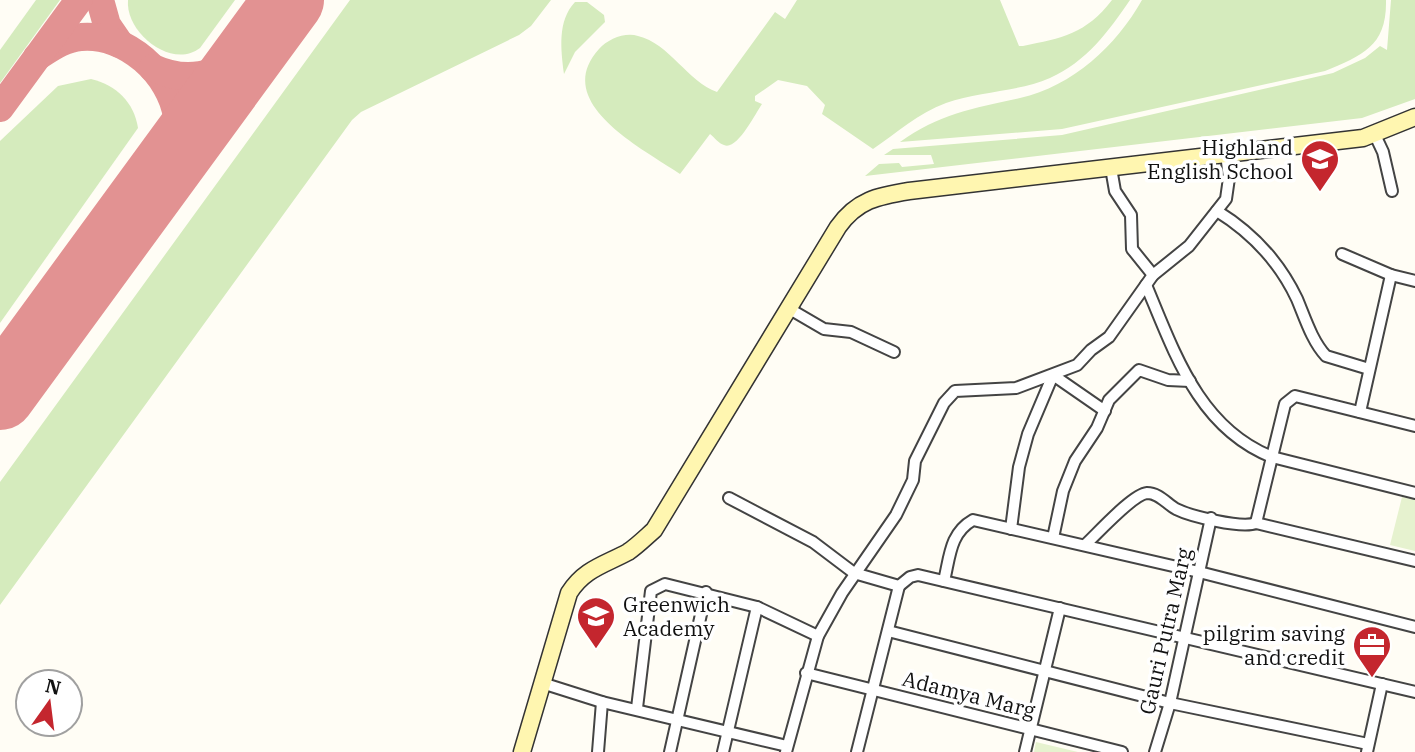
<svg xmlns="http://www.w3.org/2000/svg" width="1415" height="752" font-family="'IBM Plex Serif',serif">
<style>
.green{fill:#d5ebbd}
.pitch{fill:#e6f2cf}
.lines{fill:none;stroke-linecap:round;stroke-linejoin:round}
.taxiway{stroke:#e29292;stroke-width:28}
.runway{stroke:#e29292;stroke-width:70}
.street-casing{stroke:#444;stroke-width:14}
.secondary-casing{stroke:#333;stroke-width:19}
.street{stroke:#fff;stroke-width:10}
.secondary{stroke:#fff6b0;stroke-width:16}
.labels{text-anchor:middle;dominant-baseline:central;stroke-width:7;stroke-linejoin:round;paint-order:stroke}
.poi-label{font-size:21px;fill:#111;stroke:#fff;text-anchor:end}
.street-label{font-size:21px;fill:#111;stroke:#fff}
</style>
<rect width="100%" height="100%" fill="#fffdf5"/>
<g class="green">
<polygon points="36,0 60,0 0,83 0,50"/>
<path d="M128 0H235L200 48C171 70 125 32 128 0Z"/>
<polygon points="350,0 551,0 531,26 519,35 361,112 352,120 0,605 0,482"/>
<path d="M797 0H1000L1019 46H1023C1062 38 1086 34 1112 0H1130C1109 31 1086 62 1050 78 1018 92 979 91 946 103 918 113 897 133 873 149L822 114 825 105 807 86 778 80 755 96V101L762 104C755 114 737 151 724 145 719 144 714 137 710 134L680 174C644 149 550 103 599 49 608 39 625 32 638 36 669 43 688 82 717 92L775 12 785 19Z"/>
<path d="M1142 0H1386C1387 46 1363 55 1325 71L1062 129 900 142C938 114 975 108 1020 98 1073 86 1116 46 1142 0Z"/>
<polygon points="1391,0 1415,0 1415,99 1362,118 865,176 879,164 899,163 902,167 934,164 931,155 884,155 893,149 1062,135 1333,73 1365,58 1380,46 1387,50"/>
<path d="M575 2H587L604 15 605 22 575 52 564 74C561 50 557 21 575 2Z"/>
<path d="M91 79C116 85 134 102 138 128L0 323V141L58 86Z"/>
</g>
<g class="pitch">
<polygon points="1402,497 1415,500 1415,551 1390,545"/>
<polygon points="1036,742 1078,752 1034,752"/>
</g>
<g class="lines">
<g class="taxiway">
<polyline points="100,0 107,25 120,44"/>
<path d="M37 57C51 48 65 38 81 37 126 33 171 74 177 117 178 131 174 146 172 160"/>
<path d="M153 68C188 84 213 74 245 59"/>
<polyline points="0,108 79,0"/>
</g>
<polyline class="runway" points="0,395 289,0"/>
<defs>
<g id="street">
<polyline points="1375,135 1383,152 1392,191"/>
<polyline points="1111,168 1115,191 1131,215 1132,249 1153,275"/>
<path d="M1217 211C1251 232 1279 261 1297 299 1305 318 1312 341 1326 356L1369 369"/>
<polyline points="1342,254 1391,275"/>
<path d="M1146 285C1175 354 1199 428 1272 457L1256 523"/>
<polyline points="788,308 824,329 851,332 894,352"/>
<polyline points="1360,412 1391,275 1415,281"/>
<polyline points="1415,426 1295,396 1285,404 1272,457 1415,493"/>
<polyline points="729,498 813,542 854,573 899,586 910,577 918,575 1415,692"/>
<polyline points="1011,529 1019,467 1028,434 1053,375 1105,411"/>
<polyline points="1053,538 1063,491 1075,461 1097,428 1109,400 1139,370 1168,380 1190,381"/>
<path d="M1085 545C1097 534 1133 494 1147 493 1159 493 1167 504 1176 509 1190 516 1242 529 1256 523L1415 561"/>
<path d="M944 581C950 556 950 533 973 520L1199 572 1415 627"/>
<polyline points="888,631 1170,703 1368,744"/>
<polyline points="806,673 1122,752"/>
<polyline points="542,683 602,702 787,746"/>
<polyline points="637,708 651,591 665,584 757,607 818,636"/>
<polyline points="598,752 602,702"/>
<polyline points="670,752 706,592"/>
<polyline points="723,752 757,607"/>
<polyline points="786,752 818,636 842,593 896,515 913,480 915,461 944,403 955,391 1016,388 1077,365 1091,350 1109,337 1153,275 1189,246 1226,199 1229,178 1226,154"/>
<polyline points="857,752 899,586"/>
<polyline points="1025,752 1060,608"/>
<polyline points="1155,752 1170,703 1211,518"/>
<polyline points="1367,752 1382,684"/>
</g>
<path id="secondary" d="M522 752 569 593C584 569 604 565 628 552 637 546 646 537 654 530L838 227C857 200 878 196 909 191L1363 138 1415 117"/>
</defs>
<use href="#street" class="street-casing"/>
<use href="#secondary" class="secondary-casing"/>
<use href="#street" class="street"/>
<use href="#secondary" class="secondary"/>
</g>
<defs>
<symbol id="school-pin" viewBox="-11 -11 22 30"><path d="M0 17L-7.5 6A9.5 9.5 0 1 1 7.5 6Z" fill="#c4262e" stroke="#fff"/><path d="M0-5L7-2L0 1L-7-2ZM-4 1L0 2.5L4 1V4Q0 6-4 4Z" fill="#fff"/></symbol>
<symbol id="university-pin" viewBox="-11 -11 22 30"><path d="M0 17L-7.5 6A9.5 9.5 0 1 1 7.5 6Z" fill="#c4262e" stroke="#fff"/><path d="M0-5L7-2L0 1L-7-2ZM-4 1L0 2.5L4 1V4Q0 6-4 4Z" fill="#fff"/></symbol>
<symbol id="office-pin" viewBox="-11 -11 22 30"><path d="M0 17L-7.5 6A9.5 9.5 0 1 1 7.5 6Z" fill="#c4262e" stroke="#fff"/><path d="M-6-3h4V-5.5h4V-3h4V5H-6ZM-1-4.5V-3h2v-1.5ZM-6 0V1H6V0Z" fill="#fff"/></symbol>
</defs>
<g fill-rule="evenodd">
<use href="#school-pin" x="1298" y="137" width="44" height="60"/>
<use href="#university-pin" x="574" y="594" width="44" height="60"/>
<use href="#office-pin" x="1350" y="623" width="44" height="60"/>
</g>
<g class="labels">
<g class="poi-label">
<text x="1293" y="147">Highland<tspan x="1293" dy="24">English School</tspan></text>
<text x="623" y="604" text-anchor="start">Greenwich<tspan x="623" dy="24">Academy</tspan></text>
<text x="1345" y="633">pilgrim saving<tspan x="1345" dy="24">and credit</tspan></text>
</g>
<g class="street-label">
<text transform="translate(1165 631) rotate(-77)">Gauri Putra Marg</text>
<text transform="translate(969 694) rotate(14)">Adamya Marg</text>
</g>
</g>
<g transform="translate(49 703) rotate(14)"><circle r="33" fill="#ffffff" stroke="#a0a0a0" stroke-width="2"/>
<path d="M0-5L12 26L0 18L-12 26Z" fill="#c4262e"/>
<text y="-10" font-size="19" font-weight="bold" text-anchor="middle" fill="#111111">N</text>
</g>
</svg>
